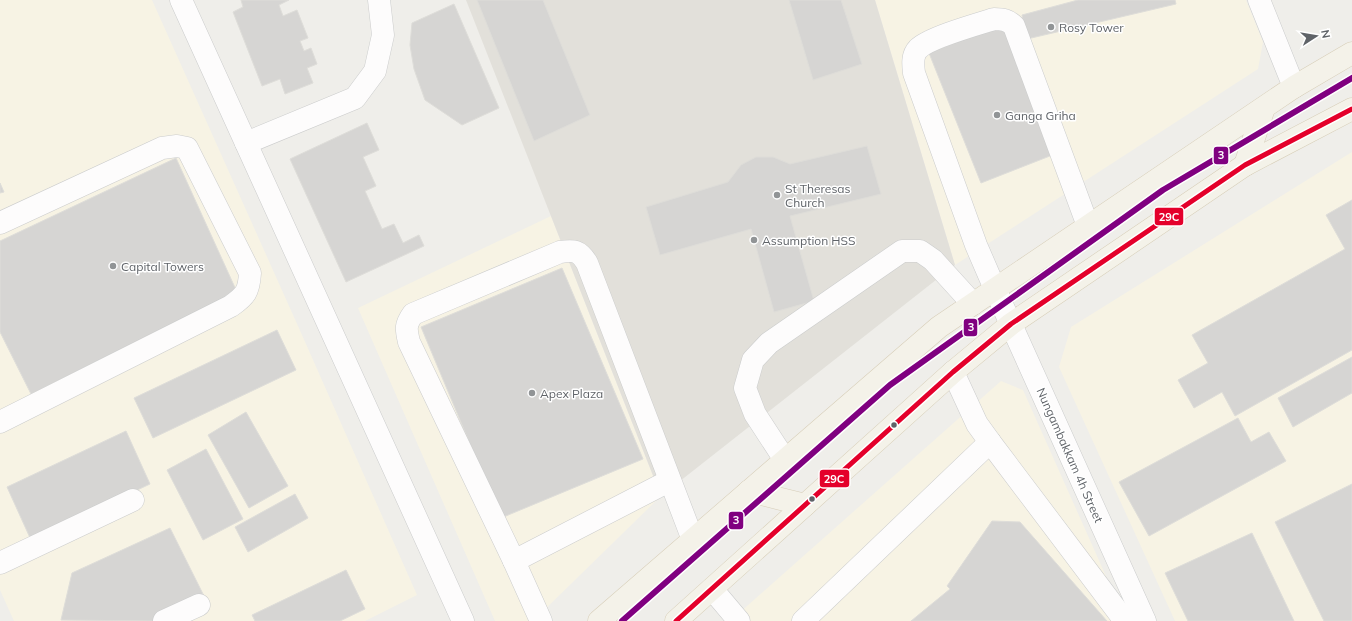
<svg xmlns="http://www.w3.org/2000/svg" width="1352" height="621" font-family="Mulish,sans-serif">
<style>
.commercial{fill:#f7f3e4}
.education{fill:#e2e0da}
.building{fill:#d6d5d3;stroke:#deddd9}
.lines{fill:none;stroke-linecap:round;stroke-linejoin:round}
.minor-casing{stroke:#cbcccc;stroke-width:23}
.major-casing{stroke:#d7ceb8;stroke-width:23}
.minor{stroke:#fdfcfc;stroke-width:22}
.major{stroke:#f4f2e9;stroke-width:22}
.bus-1-casing{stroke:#fff;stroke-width:8}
.bus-1{stroke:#e4002b;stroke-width:5}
.metro-1-casing{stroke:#fff;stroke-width:9}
.metro-1{stroke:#800080;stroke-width:6}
.poi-dot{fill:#919496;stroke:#fff;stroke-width:1.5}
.bus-dot{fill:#5f6368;stroke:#fff;stroke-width:1.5}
.labels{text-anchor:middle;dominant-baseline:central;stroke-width:3;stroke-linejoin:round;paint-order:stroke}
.poi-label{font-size:12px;fill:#5f6368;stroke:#fff;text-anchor:start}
.street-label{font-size:12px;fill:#5f6368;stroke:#fff}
.line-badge{stroke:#fff;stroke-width:1.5}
.badge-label{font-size:11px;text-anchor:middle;font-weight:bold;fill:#fff}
</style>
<rect width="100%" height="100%" fill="#efeeea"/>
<g class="commercial">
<polygon points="0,0 152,0 302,335 417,595 365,621 14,621 0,590"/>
<polygon points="875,0 1246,0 1263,42 1258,69 955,265"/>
<polygon points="1352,152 1352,621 1175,621 1059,367 1071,327"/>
<polygon points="551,216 661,496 533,621 495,621 358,308"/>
<polygon points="1001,381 1023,390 1126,621 730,621"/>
</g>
<polygon class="education" points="466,0 875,0 955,265 661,496"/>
<g class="building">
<polygon points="241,0 289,0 279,5 283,16 297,10 308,38 300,41 304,51 311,48 317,64 307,68 313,83 285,94 280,79 262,86 233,12 243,7"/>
<polygon points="477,0 543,0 590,115 534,141"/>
<polygon points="789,0 841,0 862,64 813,80"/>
<polygon points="1078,0 1175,0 1176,4 1027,39 1022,15"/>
<polygon points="454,4 499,108 462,125 425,100 414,69 410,45 412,23"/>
<polygon points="1003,24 1055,154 981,183 929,53"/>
<polygon points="367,123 379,150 363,157 376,186 365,191 382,229 394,224 403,243 419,235 424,246 346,282 290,159"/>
<polygon points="867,146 881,194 790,216 814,301 774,312 751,229 660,255 646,207 728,182 741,165 756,157 773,157 790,164"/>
<polygon points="176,158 237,292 31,394 0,332 0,241"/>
<polygon points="0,183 4,192 0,193"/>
<polygon points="1352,200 1352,350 1235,416 1222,392 1194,408 1178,380 1208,363 1192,335 1345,249 1326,215"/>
<polygon points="562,268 643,459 501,518 421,327"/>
<polygon points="277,330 296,370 153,438 134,398"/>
<polygon points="1352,357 1352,393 1293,427 1278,398"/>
<polygon points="246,412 288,486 249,508 208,435"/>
<polygon points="1238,418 1251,442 1269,432 1286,461 1149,536 1119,482"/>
<polygon points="126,431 150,484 31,540 7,487"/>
<polygon points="206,449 243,519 203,540 167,470"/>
<polygon points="1352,484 1352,621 1324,621 1275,522"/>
<polygon points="295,494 308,518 248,552 235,527"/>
<polygon points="992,521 1020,522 1107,621 911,621 950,589 947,586"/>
<polygon points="170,528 204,596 154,621 61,620 72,573"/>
<polygon points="1252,533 1294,621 1188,621 1165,573"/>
<polygon points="346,570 365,609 340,621 255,621 252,615"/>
</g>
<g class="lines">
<defs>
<g id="minor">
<polyline points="181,0 463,621"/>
<polyline points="1259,0 1294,87"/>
<polyline points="246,143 355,98 375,71 383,35 379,0"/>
<path d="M0 223 162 148 177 146 187 148 250 273C249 292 245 296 231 306L0 422"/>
<path d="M1088 226 1014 26C1008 20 1003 19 994 19 978 24 928 38 918 49 912 55 913 65 914 73L976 245 995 289 1145 621"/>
<polyline points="990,442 1125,621"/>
<polyline points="785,460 755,414 745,388 753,360 769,343 902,251 920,251 933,260 973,304"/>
<polyline points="514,561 669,481"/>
<polyline points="0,563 133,500"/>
<polyline points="712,589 739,621"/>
<polyline points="164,621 199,605"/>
<path d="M541 621 514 561 409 342C406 329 405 325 413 314L560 252C574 250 579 250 587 263L693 540"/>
<polyline points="803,621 990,442 977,424 953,372"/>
</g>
<g id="major">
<polyline points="1245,165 1264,108"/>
<polyline points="749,491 805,505"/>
<polyline points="599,621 939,327 1294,87 1352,53"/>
<polyline points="676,621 953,372 1011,324 1245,165 1352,109"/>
</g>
</defs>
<use href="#minor" class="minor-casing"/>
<use href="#major" class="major-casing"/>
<use href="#minor" class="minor"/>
<use href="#major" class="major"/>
<defs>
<polyline id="bus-1" points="676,621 953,372 1011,324 1245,165 1352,109"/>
</defs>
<use href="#bus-1" class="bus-1-casing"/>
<use href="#bus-1" class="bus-1"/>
<defs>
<polyline id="metro-1" points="622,621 890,385 1163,190 1352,78"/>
</defs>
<use href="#metro-1" class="metro-1-casing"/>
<use href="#metro-1" class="metro-1"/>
</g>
<g class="poi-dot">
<circle cx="1051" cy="27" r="4"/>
<circle cx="997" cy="115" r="4"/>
<circle cx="777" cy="195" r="4"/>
<circle cx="754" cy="240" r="4"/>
<circle cx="113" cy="266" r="4"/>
<circle cx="532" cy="393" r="4"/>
</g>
<g class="bus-dot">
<circle cx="894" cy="425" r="3.5"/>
<circle cx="812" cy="499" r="3.5"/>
</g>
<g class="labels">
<g class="poi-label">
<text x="1059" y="27">Rosy Tower</text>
<text x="1005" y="115">Ganga Griha</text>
<text x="785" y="188">St Theresas<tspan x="785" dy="14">Church</tspan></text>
<text x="762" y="240">Assumption HSS</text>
<text x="121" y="266">Capital Towers</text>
<text x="540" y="393">Apex Plaza</text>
</g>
<g class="street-label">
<text transform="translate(1070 455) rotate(66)">Nungambakkam 4h Street</text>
</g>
</g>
<g class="line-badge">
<rect x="1213" y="146" width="16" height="19" rx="4" fill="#800080"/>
<rect x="1154" y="207" width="30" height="19" rx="4" fill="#e4002b"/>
<rect x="963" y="318" width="15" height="19" rx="4" fill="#800080"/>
<rect x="819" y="469" width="31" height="19" rx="4" fill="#e4002b"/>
<rect x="728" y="511" width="16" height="19" rx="4" fill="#800080"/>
</g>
<g class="badge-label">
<text x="1221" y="159">3</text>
<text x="1169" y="221">29C</text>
<text x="971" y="331">3</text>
<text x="834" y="483">29C</text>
<text x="736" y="524">3</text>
</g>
<g transform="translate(1316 36) rotate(78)" stroke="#ffffff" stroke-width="3" paint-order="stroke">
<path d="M0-3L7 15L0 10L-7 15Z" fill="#5f6368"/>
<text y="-6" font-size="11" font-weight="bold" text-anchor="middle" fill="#5f6368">N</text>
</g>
</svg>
